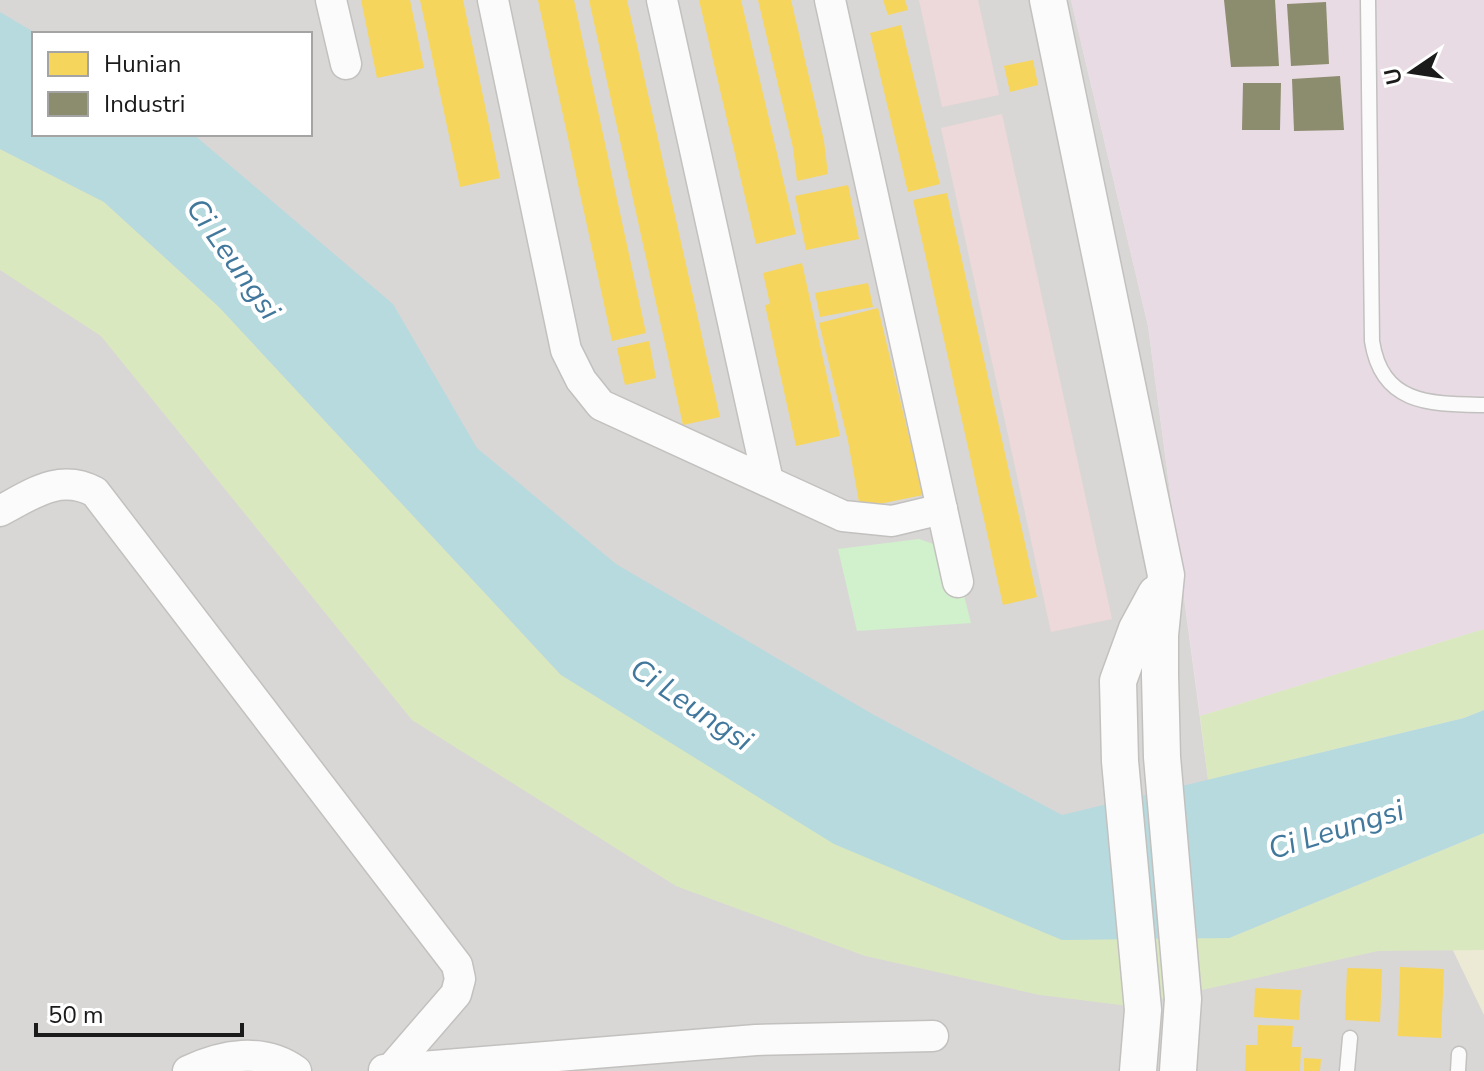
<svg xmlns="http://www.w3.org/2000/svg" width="1484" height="1071" font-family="'Nunito Sans',sans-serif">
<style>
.residential{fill:#d9d7d5;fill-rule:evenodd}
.commercial{fill:#edd9d9}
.industrial{fill:#e8dbe4}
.farmland{fill:#ecead5}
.grass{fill:#dae8c0}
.park{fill:#d0f1cc}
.water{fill:#b6dade}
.homes{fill:#f6d55c}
.industry{fill:#8c8c6e}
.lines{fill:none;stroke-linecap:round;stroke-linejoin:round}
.service-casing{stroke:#c2c1bf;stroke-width:17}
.minor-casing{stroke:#c2c1bf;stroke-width:33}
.tertiary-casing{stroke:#c2c1bf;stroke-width:39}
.service{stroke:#fcfbfb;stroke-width:14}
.minor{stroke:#fcfbfb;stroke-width:30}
.tertiary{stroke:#fcfbfb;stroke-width:36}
.labels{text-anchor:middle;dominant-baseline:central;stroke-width:8;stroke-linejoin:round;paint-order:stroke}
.water-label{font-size:30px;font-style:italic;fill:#41789c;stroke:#fff}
</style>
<rect width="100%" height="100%" fill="#eae7e3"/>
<path class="residential" d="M0 0H1071L1148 326 1229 937 1484 833V1071H0ZM34 34H310V134H34Z"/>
<g class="commercial">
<polygon points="919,0 978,0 999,95 942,107"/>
<polygon points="1002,114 1112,619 1051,632 941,128"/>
</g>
<polygon class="industrial" points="1071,0 1484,0 1484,629 1200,716 1148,326"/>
<polygon class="farmland" points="1484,833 1484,1015 1411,863"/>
<g class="grass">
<polygon points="0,149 104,202 219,307 561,675 1229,938 1484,833 1484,950 1378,951 1129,1006 1040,995 865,956 676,886 412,720 101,336 0,270"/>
<polygon points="1484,629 1484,710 1464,718 1208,780 1200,716"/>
</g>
<polygon class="park" points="919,539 942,547 956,564 971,623 857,631 838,549"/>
<polygon class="water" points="0,12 37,34 34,34 34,134 193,134 393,304 477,448 616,564 874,715 1062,815 1464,718 1484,710 1484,833 1229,938 1062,940 834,844 561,675 219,307 104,202 0,149"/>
<g class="homes">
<polygon points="361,0 410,0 424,68 377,78"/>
<polygon points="420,0 463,0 500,178 460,187"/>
<polygon points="538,0 574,0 646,333 612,341"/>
<polygon points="589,0 627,0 720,417 683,425"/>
<polygon points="699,0 741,0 796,234 756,244"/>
<polygon points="758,0 791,0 824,141 828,174 797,181 793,148"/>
<polygon points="883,0 905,0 908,10 888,15"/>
<polygon points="901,25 940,184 908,192 870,33"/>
<polygon points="1033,60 1038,85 1010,92 1004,66"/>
<polygon points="848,185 859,239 806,250 795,196"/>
<polygon points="947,193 1037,597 1003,605 913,200"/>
<polygon points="802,263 840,436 796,446 765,305 770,304 763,273"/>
<polygon points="868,283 873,307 820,317 815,293"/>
<polygon points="878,308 923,495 860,508 848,441 819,323"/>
<polygon points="649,341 656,378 625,385 617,348"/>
<polygon points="1400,967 1444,969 1441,1038 1398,1036"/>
<polygon points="1347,968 1382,969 1380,1022 1345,1020"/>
<polygon points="1255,988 1301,990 1299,1020 1254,1017"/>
<polygon points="1258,1025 1293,1026 1292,1047 1301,1047 1300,1071 1245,1071 1246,1045 1257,1045"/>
<polygon points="1304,1058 1321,1059 1320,1071 1304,1071"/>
</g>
<g class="industry">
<polygon points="1224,0 1275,0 1279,66 1231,67"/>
<polygon points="1326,2 1329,64 1291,66 1287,4"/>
<polygon points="1340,76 1344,130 1294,131 1292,79"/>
<polygon points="1243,83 1281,83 1280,130 1242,130"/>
</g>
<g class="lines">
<defs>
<g id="service">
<path d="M1368 0 1372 341C1382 405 1430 404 1484 405"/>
<polyline points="1347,1071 1350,1038"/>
<polyline points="1458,1071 1459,1054"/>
</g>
<g id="minor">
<polyline points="331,0 346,64"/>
<polyline points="493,0 566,350 581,380 601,405 843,516 892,521 942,509"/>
<polyline points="662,0 768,481"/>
<polyline points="830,0 958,582"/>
<path d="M0 511C32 494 60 473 95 492L457 965 460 979 456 994 392 1068"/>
<polyline points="384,1070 756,1040 933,1036"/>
<path d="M188 1071C222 1055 263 1047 296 1071"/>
</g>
<g id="tertiary">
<polyline points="1048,0 1166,575 1160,635 1160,675 1162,757 1183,999 1178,1071"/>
<polyline points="1138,1071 1143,1010 1120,761 1118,681 1137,629 1156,594"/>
</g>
</defs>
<use href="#service" class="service-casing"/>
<use href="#minor" class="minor-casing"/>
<use href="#tertiary" class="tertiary-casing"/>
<use href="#service" class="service"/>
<use href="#minor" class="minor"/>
<use href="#tertiary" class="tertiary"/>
</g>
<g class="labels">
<g class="water-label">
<text transform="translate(233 259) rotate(55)">Ci Leungsi</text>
<text transform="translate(691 705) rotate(34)">Ci Leungsi</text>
<text transform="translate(1336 830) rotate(-17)">Ci Leungsi</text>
</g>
</g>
<rect x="32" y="32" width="280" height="104" fill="#ffffff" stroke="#a4a4a4" stroke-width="2"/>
<rect x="48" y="52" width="40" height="24" fill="#f6d55c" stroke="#a4a4a4" stroke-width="2"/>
<text x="104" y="72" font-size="24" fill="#1b1b1b">Hunian</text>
<rect x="48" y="92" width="40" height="24" fill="#8c8c6e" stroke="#a4a4a4" stroke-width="2"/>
<text x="104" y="112" font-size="24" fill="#1b1b1b">Industri</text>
<g transform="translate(1412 72) rotate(257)" stroke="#ffffff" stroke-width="6" paint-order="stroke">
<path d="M0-6L14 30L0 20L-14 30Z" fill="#1b1b1b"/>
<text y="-12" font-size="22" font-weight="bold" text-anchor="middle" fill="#1b1b1b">U</text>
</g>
<path d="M36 1023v12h206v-12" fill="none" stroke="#1b1b1b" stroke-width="4"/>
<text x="48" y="1023" font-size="24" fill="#1b1b1b" stroke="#ffffff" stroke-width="6" paint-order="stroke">50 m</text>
</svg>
